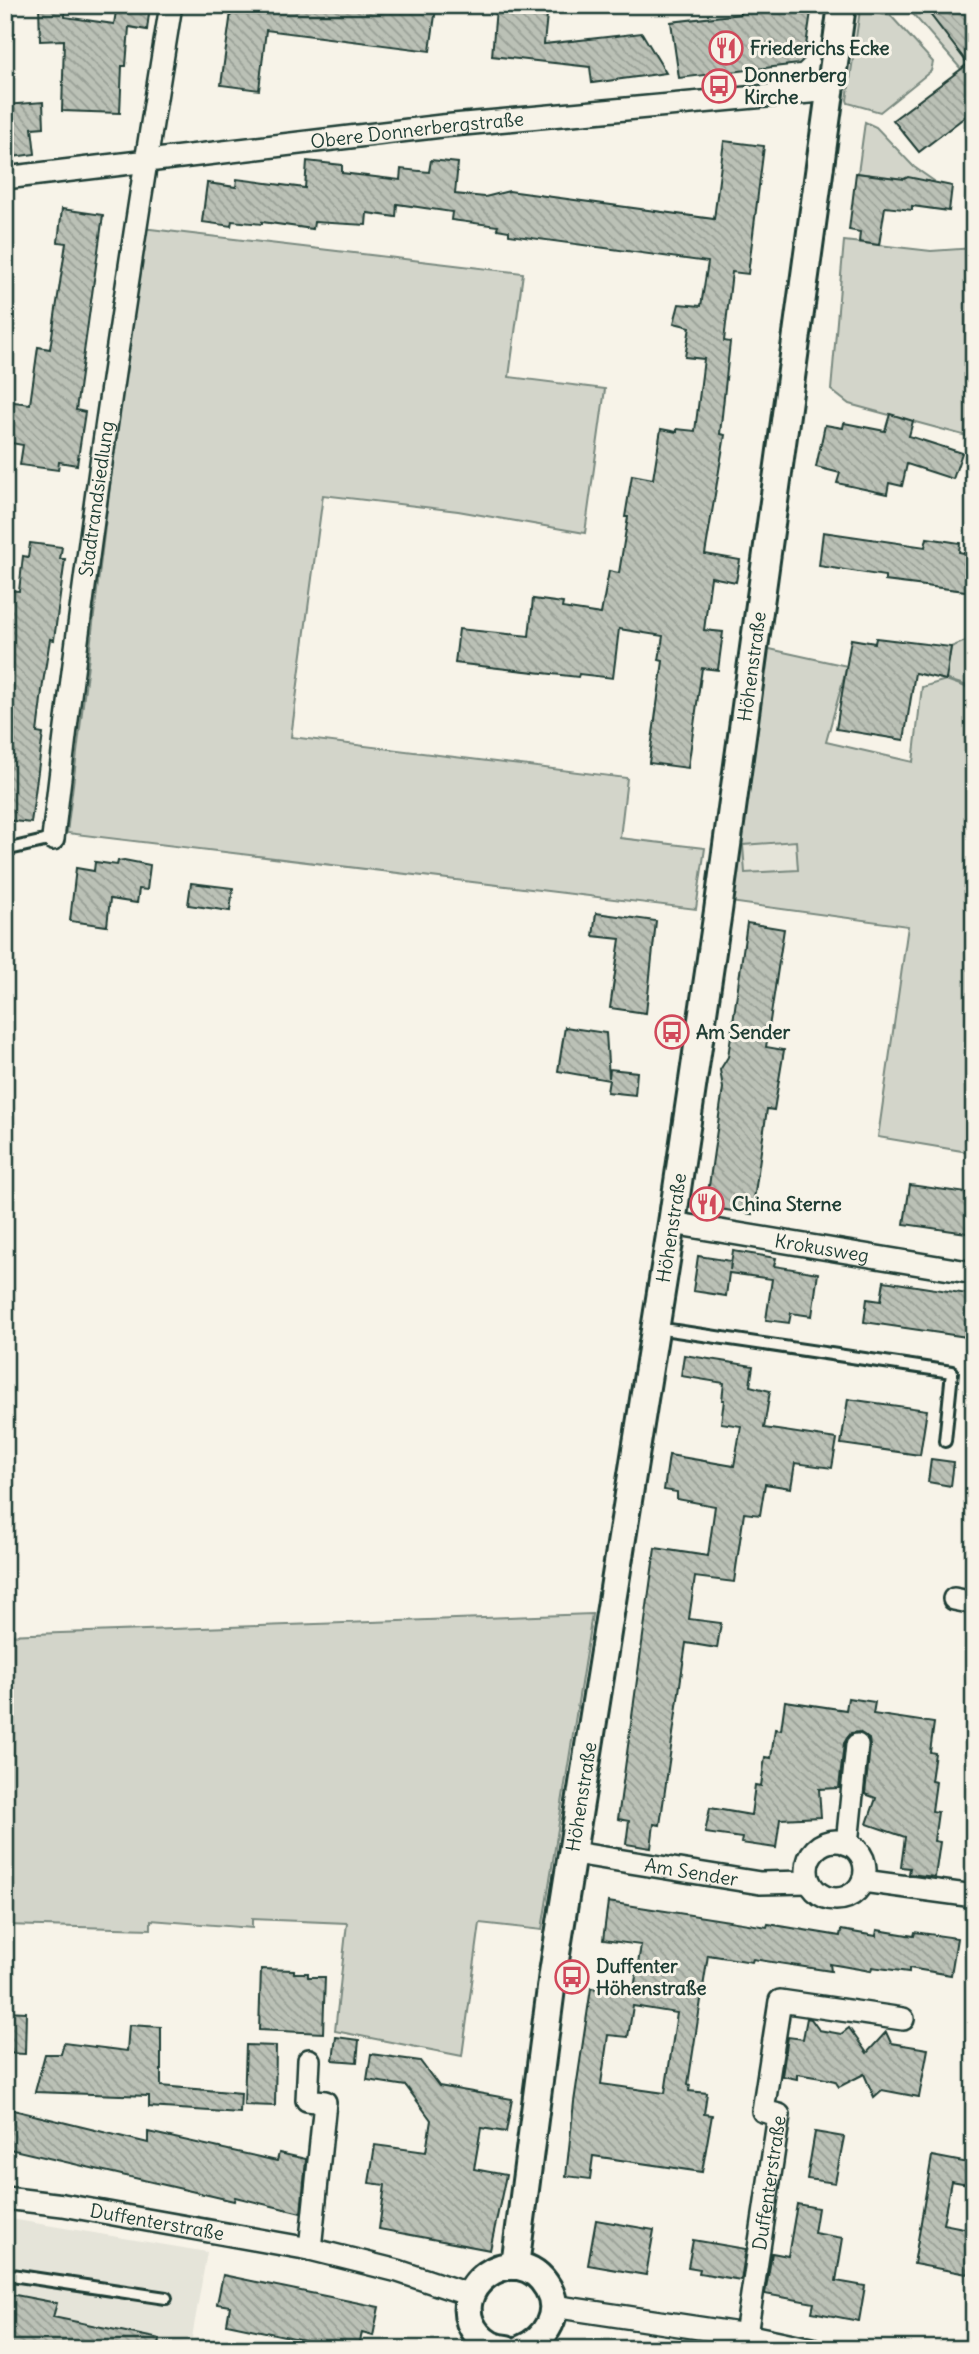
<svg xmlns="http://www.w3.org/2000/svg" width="979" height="2354" font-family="Delius,sans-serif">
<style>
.built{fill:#e5e4d9}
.green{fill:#d3d5ca;stroke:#79897f;stroke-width:2;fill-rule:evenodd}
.building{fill:url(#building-back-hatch);stroke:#1f3d34;stroke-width:2;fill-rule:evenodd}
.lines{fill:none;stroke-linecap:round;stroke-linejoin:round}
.service-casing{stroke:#1f3d34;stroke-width:16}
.minor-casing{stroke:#1f3d34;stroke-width:26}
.tertiary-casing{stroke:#1f3d34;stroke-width:32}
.service{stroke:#f7f3e8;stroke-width:10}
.minor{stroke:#f7f3e8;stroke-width:21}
.tertiary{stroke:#f7f3e8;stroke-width:26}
.labels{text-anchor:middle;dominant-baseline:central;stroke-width:6;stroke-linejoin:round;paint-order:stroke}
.poi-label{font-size:19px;font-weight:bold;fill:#1f3d34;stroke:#f7f3e8;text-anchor:start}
.street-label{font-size:19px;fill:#1f3d34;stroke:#f7f3e8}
</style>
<defs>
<pattern id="building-back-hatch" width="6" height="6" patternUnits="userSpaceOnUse" patternTransform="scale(1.75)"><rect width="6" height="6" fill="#bbc1b6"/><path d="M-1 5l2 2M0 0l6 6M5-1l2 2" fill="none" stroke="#979e95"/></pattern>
</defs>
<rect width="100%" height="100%" fill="#f7f3e8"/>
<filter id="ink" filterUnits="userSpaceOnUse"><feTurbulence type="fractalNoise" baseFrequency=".0143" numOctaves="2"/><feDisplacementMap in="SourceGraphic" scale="14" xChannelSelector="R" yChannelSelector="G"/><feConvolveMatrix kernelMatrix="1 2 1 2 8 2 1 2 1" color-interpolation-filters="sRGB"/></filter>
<g filter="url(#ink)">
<g class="built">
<polygon points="796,841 798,870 745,874 743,845"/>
<polygon points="5,2218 207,2252 190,2349 5,2349"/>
</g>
<g class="green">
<polygon points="923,5 968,63 961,69 912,13"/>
<polygon points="860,10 891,16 933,62 931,71 880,112 848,103 847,100"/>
<polygon points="865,122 876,127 914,167 934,181 934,183 858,173"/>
<polygon points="142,228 523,273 509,377 605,389 585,533 458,511 323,495 291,737 627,778 620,838 705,848 696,909 67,833"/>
<polygon points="844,241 931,251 974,248 974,438 849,404 831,390"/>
<polygon points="974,628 974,688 945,679 951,647 966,641"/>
<path d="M765 648 847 666 826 742 913 762 922 687 946 680 974 690V1153L878 1137 908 926 730 902ZM796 841 798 870 745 873 743 845Z"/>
<polygon points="592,1614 542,1930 480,1923 462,2056 335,2031 347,1923 252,1919 252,1928 151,1920 151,1929 5,1925 5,1635"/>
</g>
<g class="building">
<polygon points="39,5 65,5 65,17 114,24 117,5 150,5 147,30 129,27 126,66 122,66 120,113 62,111 64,40 40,41"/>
<polygon points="232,5 413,5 436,8 430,51 266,30 259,90 221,85"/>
<polygon points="499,5 548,5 544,44 642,33 666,73 592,83 590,67 492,56 496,8 499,9"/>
<polygon points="741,5 812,5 804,59 799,64 679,78 671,22 740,14"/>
<polygon points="923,5 974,5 974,110 919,152 893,120 968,64"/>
<polygon points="43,102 44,127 32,128 35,154 5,158 5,105"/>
<polygon points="724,141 764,146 748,274 732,272 724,341 730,342 720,434 725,435 705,554 740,560 736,582 711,577 704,630 723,632 718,670 702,668 688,768 649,763 663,661 659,660 663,636 619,629 613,678 579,674 578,677 455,663 459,629 529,636 533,599 563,603 562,608 601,614 609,571 619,573 628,517 625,517 632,475 653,479 661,429 677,432 677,429 695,431 704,359 685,357 690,327 674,323 679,304 701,306 708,262 509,235 509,231 497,229 498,226 451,220 452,212 397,204 396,217 367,213 366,225 314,222 313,229 262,222 262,224 232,221 231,226 202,222 207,183 236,187 237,179 305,188 307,161 342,165 342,173 400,180 401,169 429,172 431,160 458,163 455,194 485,197 509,191 714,219"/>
<polygon points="856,173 904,179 908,177 952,186 949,211 912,206 912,210 885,207 879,245 859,242 860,232 849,230"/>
<polygon points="62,209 103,215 76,410 85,412 77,465 59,462 58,470 20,465 23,445 5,442 5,401 30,404 38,347 50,349 66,243 58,242"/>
<polygon points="890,414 913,421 909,436 962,453 953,479 907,464 902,486 889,483 887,494 837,483 840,473 816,467 825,425 843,428 844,423 885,431"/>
<polygon points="823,532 925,547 927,538 960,543 959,552 974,555 974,592 885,581 885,576 819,566"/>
<polygon points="30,543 62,547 60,559 65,559 54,640 50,639 43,683 37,733 43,734 31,823 5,820 5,590 19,591 23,556 28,557"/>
<polygon points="876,638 951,647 946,680 915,673 904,740 836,729 851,639 875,643"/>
<polygon points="124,860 150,865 147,890 139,889 137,903 110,899 107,926 70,921 76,868 94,871 95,862 117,865 118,861"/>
<polygon points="191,883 233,888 230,911 188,905"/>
<polygon points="596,913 656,921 646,1013 610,1008 620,939 593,936"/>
<polygon points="747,923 784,929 766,1047 784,1050 774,1110 767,1109 752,1214 706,1207 723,1088 720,1070 728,1057"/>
<polygon points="565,1027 606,1033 609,1078 610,1069 637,1072 635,1095 607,1092 609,1080 558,1071"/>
<polygon points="910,1185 974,1194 974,1234 904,1224"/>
<polygon points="733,1251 776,1258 774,1266 818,1273 812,1316 791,1313 789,1323 766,1320 772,1279 729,1273 726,1296 693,1291 698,1256 731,1261 730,1270"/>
<polygon points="884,1281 974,1295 974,1338 864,1322 867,1299 881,1301"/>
<polygon points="684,1355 753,1366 750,1386 770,1391 764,1428 837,1439 832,1468 795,1463 791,1488 765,1484 760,1515 744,1513 734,1582 695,1577 689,1619 721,1623 717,1648 686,1643 660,1825 654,1824 651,1848 626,1844 629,1821 618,1819 655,1548 708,1556 715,1506 677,1499 677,1492 664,1490 669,1455 734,1466 741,1426 721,1423 724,1400 722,1400 724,1383 681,1376"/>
<polygon points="848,1399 927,1410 920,1455 841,1444"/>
<polygon points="931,1459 954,1462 951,1486 928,1482"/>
<polygon points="848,1698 875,1702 873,1714 934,1723 930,1752 935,1753 931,1781 936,1782 932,1811 938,1812 934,1841 940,1842 935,1877 909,1874 910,1868 901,1867 905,1837 867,1824 876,1798 865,1794 870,1746 869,1739 859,1732 851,1733 844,1743 839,1788 819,1789 821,1817 780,1819 776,1848 741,1843 742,1838 705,1833 710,1808 751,1815 755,1785 761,1786 765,1757 771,1758 775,1729 781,1730 785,1701 846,1710"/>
<path d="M608 1902 767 1927 768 1924 840 1936 841 1930 876 1936 877 1930 914 1936 915 1932 957 1938 951 1975 909 1968V1972L872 1967 871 1971 830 1964 831 1971 753 1959 752 1962 708 1955 688 2084 690 2085 689 2091 707 2093 704 2114 712 2115 702 2172 593 2156 590 2179 566 2176 574 2102 591 1988 633 1995 641 1945 603 1940ZM633 2006 677 2013 665 2093 601 2084 608 2035 628 2037Z"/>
<polygon points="261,1969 294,1970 294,1973 308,1973 308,1977 325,1977 323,2033 259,2030"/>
<polygon points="5,2011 26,2012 25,2054 5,2053"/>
<polygon points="807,2018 811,2019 819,2030 841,2034 849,2028 867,2053 886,2032 891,2043 928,2049 919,2097 882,2090 874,2097 864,2074 839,2087 835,2081 821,2078 797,2074 797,2079 782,2076 788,2037 803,2039"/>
<polygon points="129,2025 161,2027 161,2086 241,2093 240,2113 149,2107 149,2096 35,2092 45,2054 61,2054 64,2043 127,2051"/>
<polygon points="336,2037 359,2040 357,2062 333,2060"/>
<polygon points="246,2045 276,2046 275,2106 244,2105"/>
<polygon points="371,2054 420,2061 439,2086 512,2099 506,2132 481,2128 474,2169 506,2175 490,2250 379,2229 385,2185 369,2183 375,2145 426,2152 431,2120 406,2086 367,2080"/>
<polygon points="5,2108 148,2143 148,2132 277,2161 279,2153 306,2159 301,2213 235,2197 234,2201 5,2148"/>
<polygon points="815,2132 844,2137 835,2183 807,2179"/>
<polygon points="932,2156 974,2164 974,2185 951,2181 943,2224 974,2230 967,2274 914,2264"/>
<polygon points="797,2204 818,2208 814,2233 843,2238 836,2281 865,2286 859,2321 812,2312 814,2303 765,2294 772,2253 788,2256"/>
<polygon points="596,2220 654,2230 646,2275 588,2265"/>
<polygon points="693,2240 746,2249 741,2280 699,2273 700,2269 688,2267"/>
<polygon points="223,2275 379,2307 373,2336 362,2333 358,2349 347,2349 227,2324 230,2306 217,2304"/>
<polygon points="5,2293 57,2303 53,2317 160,2339 159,2349 5,2349"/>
</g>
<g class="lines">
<defs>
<g id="service">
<polyline points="5,850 53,839"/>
<polyline points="656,1328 952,1372 945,1441"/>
<polyline points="5,2274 166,2298"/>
</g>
<g id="minor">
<path id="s1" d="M5 178 442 126 831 90"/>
<path id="s2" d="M53 839C84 561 126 282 171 5"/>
<path id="s3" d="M672 1223 974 1273"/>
<polyline points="954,1599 974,1603"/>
<circle cx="836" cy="1870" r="29"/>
<polyline points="847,1844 857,1745"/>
<path id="s4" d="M574 1853 760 1883 809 1882"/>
<polyline points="863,1881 974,1896"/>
<polyline points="309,2060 307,2100 325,2102 310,2249"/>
<path id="s5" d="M5 2198 63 2205 310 2249 398 2271 470 2295"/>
<polyline points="553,2306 746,2335 812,2349"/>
<path id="s6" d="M746 2335 779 2115 763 2111 780 2001 903 2019"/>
</g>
<g id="tertiary">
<path id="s7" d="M515 2266 553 1973 672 1223 718 911 842 5"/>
<path d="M506 2349C494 2348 486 2344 478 2335 440 2290 517 2234 548 2288 562 2313 546 2339 522 2349"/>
</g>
</defs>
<use href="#service" class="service-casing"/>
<use href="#minor" class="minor-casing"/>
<use href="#tertiary" class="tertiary-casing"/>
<use href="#service" class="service"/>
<use href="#minor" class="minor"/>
<use href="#tertiary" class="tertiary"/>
</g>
</g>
<defs>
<symbol id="restaurant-ring" viewBox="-11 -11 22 22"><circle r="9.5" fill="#f7f3e8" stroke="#d1495b" stroke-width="1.5"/><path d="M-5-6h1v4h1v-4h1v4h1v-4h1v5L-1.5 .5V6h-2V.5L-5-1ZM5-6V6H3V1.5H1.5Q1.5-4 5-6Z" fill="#d1495b"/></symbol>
<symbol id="bus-ring" viewBox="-11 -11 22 22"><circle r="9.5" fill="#f7f3e8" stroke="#d1495b" stroke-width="1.5"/><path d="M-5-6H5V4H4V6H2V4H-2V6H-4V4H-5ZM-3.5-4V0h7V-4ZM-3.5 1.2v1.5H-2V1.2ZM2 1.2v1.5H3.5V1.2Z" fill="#d1495b"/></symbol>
</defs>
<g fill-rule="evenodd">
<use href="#restaurant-ring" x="707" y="29" width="38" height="38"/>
<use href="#bus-ring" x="700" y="67" width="38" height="38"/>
<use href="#bus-ring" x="653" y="1013" width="38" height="38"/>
<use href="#restaurant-ring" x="688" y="1185" width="38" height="38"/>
<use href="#bus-ring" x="553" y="1958" width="38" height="38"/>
</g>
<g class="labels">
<g class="poi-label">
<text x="750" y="48">Friederichs Ecke</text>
<text x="744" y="75">Donnerberg<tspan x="744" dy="22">Kirche</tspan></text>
<text x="696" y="1032">Am Sender</text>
<text x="732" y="1204">China Sterne</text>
<text x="596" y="1966">Duffenter<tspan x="596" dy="22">Höhenstraße</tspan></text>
</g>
<g class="street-label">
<text stroke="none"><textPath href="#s1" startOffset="415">Obere Donnerbergstraße</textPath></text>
<text stroke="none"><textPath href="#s2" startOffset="343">Stadtrandsiedlung</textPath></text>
<text stroke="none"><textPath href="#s7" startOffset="1617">Höhenstraße</textPath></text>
<text stroke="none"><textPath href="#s7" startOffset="1050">Höhenstraße</textPath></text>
<text stroke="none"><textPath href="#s3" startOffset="152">Krokusweg</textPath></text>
<text stroke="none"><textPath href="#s7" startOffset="474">Höhenstraße</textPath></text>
<text stroke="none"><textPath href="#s4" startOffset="119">Am Sender</textPath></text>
<text stroke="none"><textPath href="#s6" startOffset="154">Duffenterstraße</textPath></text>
<text stroke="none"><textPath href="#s5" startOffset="154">Duffenterstraße</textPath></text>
</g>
</g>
<rect width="979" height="2354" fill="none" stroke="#f7f3e8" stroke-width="28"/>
<rect x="14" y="14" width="951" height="2326" fill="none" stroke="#1f3d34" stroke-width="2.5" filter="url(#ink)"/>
</svg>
